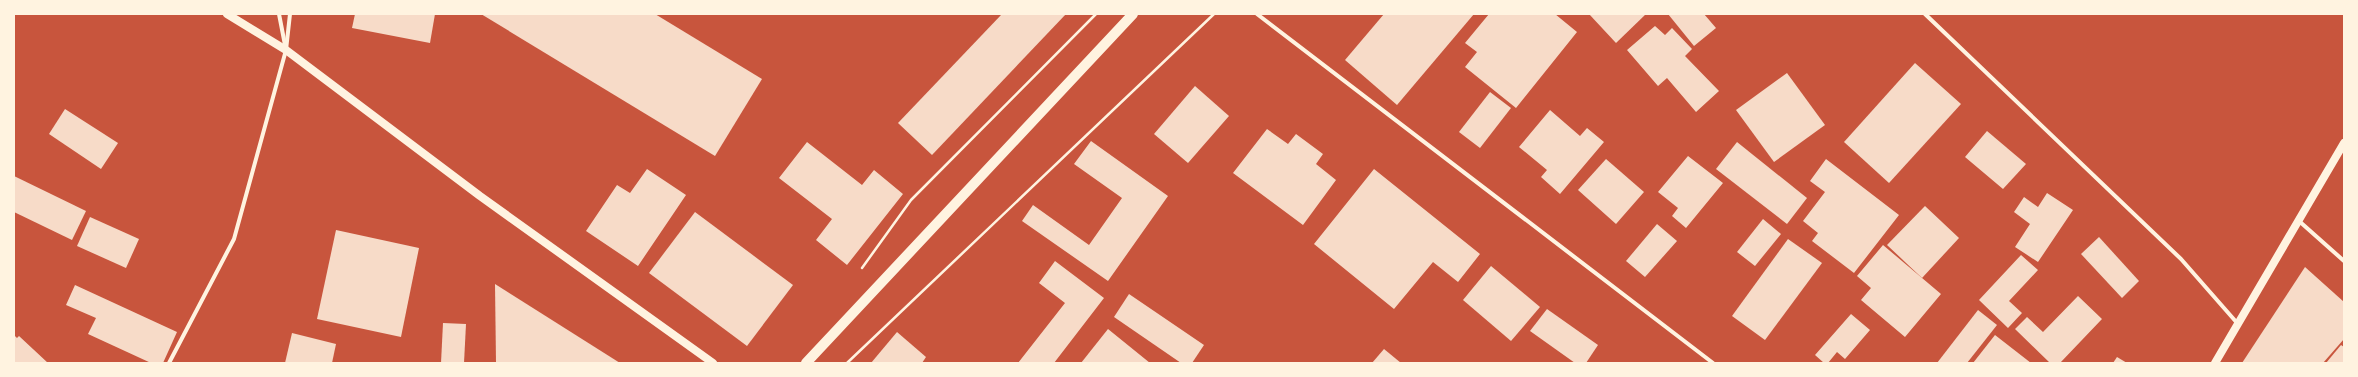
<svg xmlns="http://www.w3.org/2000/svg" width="2358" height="377" font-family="'Space Grotesk',sans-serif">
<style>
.building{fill:#f7dbc8}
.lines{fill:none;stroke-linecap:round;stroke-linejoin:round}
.path{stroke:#fff3e0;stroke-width:2.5}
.minor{stroke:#fff3e0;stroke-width:4}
.secondary{stroke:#fff3e0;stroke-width:8}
.primary{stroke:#fff3e0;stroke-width:10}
</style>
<rect width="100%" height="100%" fill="#c8553d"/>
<g class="building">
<polygon points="355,14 435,14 430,43 352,28"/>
<polygon points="481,14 655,14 762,79 715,156"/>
<polygon points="1002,14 1066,14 932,155 898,123"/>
<polygon points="1384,14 1474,14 1397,105 1345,60"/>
<polygon points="1489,14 1555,14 1577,32 1516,108 1465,67 1477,52 1465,43"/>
<polygon points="1589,14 1646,14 1616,43"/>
<polygon points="1668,14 1704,14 1716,28 1694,46"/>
<polygon points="1655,26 1665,35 1672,28 1692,49 1685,56 1719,91 1696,112 1667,78 1658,86 1627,50"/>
<polygon points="1915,63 1961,104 1889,183 1844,142"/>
<polygon points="1787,73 1825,125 1774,162 1736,110"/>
<polygon points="1195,86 1229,116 1188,163 1154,134"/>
<polygon points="1490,92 1511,108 1480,148 1459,132"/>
<polygon points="65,109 118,143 101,169 49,134"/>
<polygon points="1550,110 1580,136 1587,128 1604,142 1560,194 1541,177 1547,170 1519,147"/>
<polygon points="1267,129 1288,144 1296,134 1323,154 1316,164 1336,180 1303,225 1233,173"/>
<polygon points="1987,131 2026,164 2003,189 1965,157"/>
<polygon points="1091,141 1168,196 1108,281 1022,221 1033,205 1089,245 1122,198 1074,164"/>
<polygon points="807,142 862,185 874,170 903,194 847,265 816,240 832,219 779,178"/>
<polygon points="1737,142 1807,198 1787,224 1716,169"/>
<polygon points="1688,156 1723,183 1686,228 1672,216 1678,208 1658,192"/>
<polygon points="1606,159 1644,192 1616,224 1578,190"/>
<polygon points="1826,159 1899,215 1854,273 1812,241 1818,233 1803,221 1825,192 1810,181"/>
<polygon points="647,169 686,195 638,266 586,231 617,185 630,193"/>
<polygon points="1374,169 1480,254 1458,282 1433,262 1394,309 1314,244"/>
<polygon points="14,176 86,211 72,240 14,212"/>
<polygon points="2047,193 2073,210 2038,262 2015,247 2030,224 2014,212 2024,197 2038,207"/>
<polygon points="1925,206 1959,238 1922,278 1887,245"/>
<polygon points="695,212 793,285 747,346 649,273"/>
<polygon points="90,217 139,239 126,268 77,246"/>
<polygon points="1763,219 1781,234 1755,266 1737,252"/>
<polygon points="1657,224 1677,241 1645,277 1626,261"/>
<polygon points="336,230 419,248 401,337 317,319"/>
<polygon points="2099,237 2139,281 2122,298 2081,254"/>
<polygon points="1788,239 1822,263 1765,340 1732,316"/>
<polygon points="1883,245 1941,294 1905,337 1861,300 1871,288 1857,276"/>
<polygon points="2021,255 2038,270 2009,301 2022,313 2008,328 1979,300"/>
<polygon points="1055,261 1104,298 1054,363 1018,363 1065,303 1039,283"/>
<polygon points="1491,266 1540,307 1511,341 1463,300"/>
<polygon points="2305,267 2344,302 2344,339 2323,363 2242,363"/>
<polygon points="495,284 620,363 496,363"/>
<polygon points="75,285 177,332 163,363 151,363 88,334 96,318 66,305"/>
<polygon points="1129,294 1204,345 1192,363 1181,363 1114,317"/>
<polygon points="2078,296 2102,319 2060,363 2050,363 2015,329 2027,317 2043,332"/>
<polygon points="1547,309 1598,345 1586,363 1575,363 1530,331"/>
<polygon points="1978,310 1997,325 1967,363 1937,363"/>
<polygon points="1851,314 1870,330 1845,359 1837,352 1828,363 1824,363 1815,355"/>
<polygon points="443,323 466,324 464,363 441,363"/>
<polygon points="1108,329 1150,363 1081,363"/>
<polygon points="897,332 926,357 922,363 871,363"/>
<polygon points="292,333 336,344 332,363 285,363"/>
<polygon points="14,335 17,338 19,336 48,363 14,363"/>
<polygon points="1995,335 2031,363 1973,363"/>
<polygon points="2341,345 2344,347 2344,363 2326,363"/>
<polygon points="1384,349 1401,363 1372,363"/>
<polygon points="2117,357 2127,363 2113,363"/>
</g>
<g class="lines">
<g class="path">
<polyline points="862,268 911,200 1096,14"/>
<polyline points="847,363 1214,14"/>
</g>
<g class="minor">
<polyline points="279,14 285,45"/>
<polyline points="1257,14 1713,363"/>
<polyline points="1925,14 2181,259 2238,324"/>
<polyline points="2299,221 2344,261"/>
<polyline points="169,363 234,239 286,50 290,14"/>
</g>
<g class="secondary">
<polyline points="227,14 286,50 480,196 713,363"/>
<polyline points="2215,363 2344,143"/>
</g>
<polyline class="primary" points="806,363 1133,14"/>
</g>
<rect width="2358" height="377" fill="none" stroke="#fff3e0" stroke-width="30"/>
</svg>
